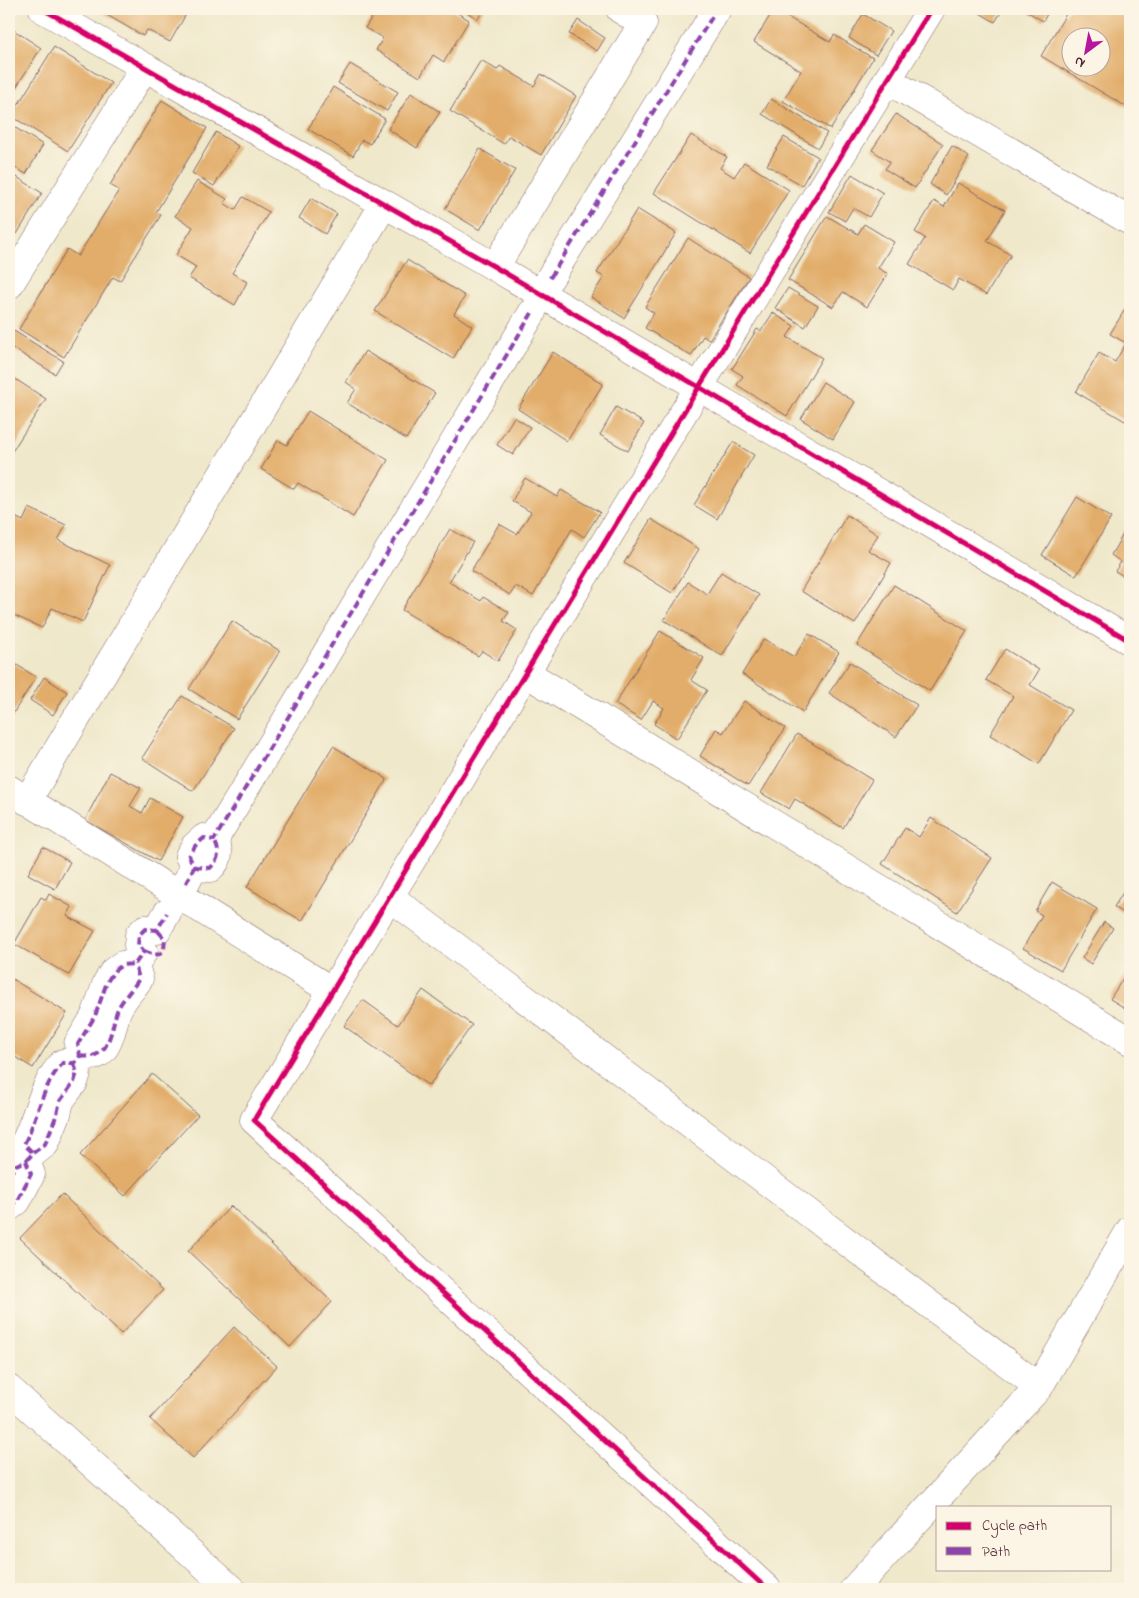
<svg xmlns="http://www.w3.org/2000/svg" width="1139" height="1598" font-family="'Indie Flower',sans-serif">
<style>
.building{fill:#e2ad6a;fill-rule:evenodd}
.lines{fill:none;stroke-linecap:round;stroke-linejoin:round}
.pedestrian-casing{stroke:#846563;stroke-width:29}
.minor-casing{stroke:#846563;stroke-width:29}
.tertiary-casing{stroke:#846563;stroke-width:29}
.pedestrian{stroke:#fff;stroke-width:28}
.minor{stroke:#fff;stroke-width:28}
.tertiary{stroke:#fff;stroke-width:28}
.quiet{stroke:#8e44ad;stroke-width:4;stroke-dasharray:8 4;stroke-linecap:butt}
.cycleway-casing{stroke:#fcf5e5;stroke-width:8}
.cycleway{stroke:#d6006c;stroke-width:5}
</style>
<rect width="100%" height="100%" fill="#fcf5e5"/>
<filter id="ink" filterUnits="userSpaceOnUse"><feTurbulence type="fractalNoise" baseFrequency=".02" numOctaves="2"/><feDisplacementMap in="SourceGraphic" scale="10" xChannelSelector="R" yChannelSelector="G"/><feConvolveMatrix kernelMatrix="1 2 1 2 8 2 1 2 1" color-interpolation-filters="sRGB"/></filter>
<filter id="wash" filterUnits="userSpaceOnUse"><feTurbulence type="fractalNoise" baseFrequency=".0096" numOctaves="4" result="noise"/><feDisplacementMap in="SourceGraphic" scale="20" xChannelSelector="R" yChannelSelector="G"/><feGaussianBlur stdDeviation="1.12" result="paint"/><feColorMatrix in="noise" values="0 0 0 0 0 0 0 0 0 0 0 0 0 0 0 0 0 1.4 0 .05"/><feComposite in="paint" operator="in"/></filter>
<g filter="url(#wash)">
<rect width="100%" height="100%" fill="#efe8ca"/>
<g id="blocks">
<g class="building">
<polygon points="101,9 189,9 170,42 147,30 143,36 100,11"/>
<polygon points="377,9 451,9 469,20 444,62 433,55 420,77 376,50 383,38 365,28"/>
<polygon points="462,9 484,9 478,19"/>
<polygon points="774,9 830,42 834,35 873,58 831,129 783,101 801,71 754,42"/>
<polygon points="973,9 1003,9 995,22"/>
<polygon points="1023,9 1050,9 1043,21"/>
<path d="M1069 9H1130V109L1041 56ZM1072 38H1102V68H1072Z"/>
<polygon points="863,14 891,31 876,55 849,38"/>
<polygon points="578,20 605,38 597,51 569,34"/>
<polygon points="9,27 41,48 15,89 9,85"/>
<polygon points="54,47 111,83 68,151 11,116"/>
<polygon points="481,60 497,70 500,66 534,86 541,74 576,96 541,155 509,136 504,144 450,111"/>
<polygon points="350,64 398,92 387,111 338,83"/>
<polygon points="333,87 385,119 370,144 362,140 353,156 308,129"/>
<polygon points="411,93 440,112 417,148 388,129"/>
<polygon points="771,99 827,133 818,148 762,114"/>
<polygon points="162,100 207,128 156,212 161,215 120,281 113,277 64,357 19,329 67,249 78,256 119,190 110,185"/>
<polygon points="896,114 943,144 915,188 885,169 890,162 872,150"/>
<polygon points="11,125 43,145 26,174 9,164 9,129"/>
<polygon points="216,132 238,146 214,186 192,173"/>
<polygon points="691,135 727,157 720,168 734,177 744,162 789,190 750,253 654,193"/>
<polygon points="784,137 818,157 802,185 767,165"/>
<polygon points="952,146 969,157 946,195 930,184"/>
<polygon points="480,149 515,170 480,230 445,209"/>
<polygon points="9,172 42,193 17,234 9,230"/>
<polygon points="852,174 883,193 869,217 853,208 845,221 829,212"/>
<polygon points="197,181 227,199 224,203 235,210 243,197 269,212 232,273 247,282 235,305 189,278 196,267 176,255 193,227 175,216"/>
<polygon points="958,183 1005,210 987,241 1011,255 986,295 959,279 953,290 909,264 925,238 915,232 934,201 944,207"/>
<polygon points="311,198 337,214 325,234 299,218"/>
<polygon points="637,209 676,233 624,318 591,297 604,277 597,273"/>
<polygon points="827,216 858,234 864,224 894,242 878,268 888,274 867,307 843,292 833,307 788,280"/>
<polygon points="688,238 749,277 709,340 703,336 691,356 645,328 654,313 645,307"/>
<polygon points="407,260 465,296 454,314 472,326 453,359 375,311"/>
<polygon points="788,288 818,306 805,327 775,308"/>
<polygon points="1130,301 1130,424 1076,392 1099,353 1115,362 1126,343 1110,334"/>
<polygon points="773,313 794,326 787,337 822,358 787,416 737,385 743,376 732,369 757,329 761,331"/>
<polygon points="9,328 63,361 55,374 9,346"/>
<polygon points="365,351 435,393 406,439 347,403 356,389 346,382"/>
<polygon points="553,352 603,384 567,441 518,409"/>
<polygon points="9,375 46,399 9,456"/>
<polygon points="823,382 855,402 833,439 801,419"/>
<polygon points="616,407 644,423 628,451 600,435"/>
<polygon points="308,411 388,460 353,517 298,483 294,489 261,469 278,440 287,445"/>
<polygon points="514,417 530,427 513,455 497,445"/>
<polygon points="733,442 754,455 717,519 694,505"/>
<polygon points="525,478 557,497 561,490 600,512 584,537 572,529 533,596 516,586 510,595 471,571 499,524 517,534 531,512 512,501"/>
<polygon points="1077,497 1111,518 1076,576 1042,555"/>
<polygon points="29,508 66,525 58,540 110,565 83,622 52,608 42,628 9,613 13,605 9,603 9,582 11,577 9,576 9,514 23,521"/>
<polygon points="847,515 878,535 868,550 891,563 855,624 801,591"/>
<polygon points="651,519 699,549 672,593 624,563"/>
<polygon points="1130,522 1130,580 1115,571 1121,562 1111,555"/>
<polygon points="450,529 473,542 449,582 481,601 483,597 509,612 503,621 517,630 498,661 482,651 478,656 402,610"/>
<polygon points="721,572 759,595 722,656 664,620 688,582 707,594"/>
<polygon points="894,585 967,631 930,691 857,645"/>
<polygon points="232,621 280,651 237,719 189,689"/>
<polygon points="660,631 704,658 691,680 707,690 677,739 654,724 664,708 653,701 641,720 615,704"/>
<polygon points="809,634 839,652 803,712 742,674 764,639 794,657"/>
<polygon points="1005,649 1039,670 1030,685 1071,710 1039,764 990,735 1013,696 986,680"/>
<polygon points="9,660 36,677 9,720"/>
<polygon points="850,662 917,705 896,737 829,693"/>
<polygon points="44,677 67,692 53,715 30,700"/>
<polygon points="182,696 234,728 193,791 142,758"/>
<polygon points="744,701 785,728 748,786 700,756 716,729 723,733"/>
<polygon points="797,734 872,780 843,828 795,799 789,809 761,793"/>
<polygon points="333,746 387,779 302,921 247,887"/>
<polygon points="110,772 141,788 130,806 142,813 150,798 183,817 158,861 85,820"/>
<polygon points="931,818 992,858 957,912 882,864 905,828 919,837"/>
<polygon points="43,847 70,862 55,889 28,874"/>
<polygon points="1130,881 1130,917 1114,907"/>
<polygon points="1052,882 1097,909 1061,970 1023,948 1042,915 1035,911"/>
<polygon points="49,894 72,907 67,916 95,931 69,975 14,944 41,897 46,900"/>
<polygon points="1104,922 1113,928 1091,964 1082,958"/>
<polygon points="1130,967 1130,1000 1125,1008 1110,999"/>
<polygon points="9,977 67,1013 33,1068 9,1053"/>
<polygon points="423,990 472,1025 429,1086 344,1026 363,1000 398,1025"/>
<polygon points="152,1074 198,1115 125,1196 80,1155"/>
<polygon points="62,1194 163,1290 121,1334 20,1238"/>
<polygon points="231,1206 332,1302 290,1347 188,1251"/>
<polygon points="234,1327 277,1366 193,1458 150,1419"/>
</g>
</g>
</g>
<g filter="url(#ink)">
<use href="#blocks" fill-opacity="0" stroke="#846563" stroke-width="1"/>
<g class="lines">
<defs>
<g id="pedestrian">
<polyline points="550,278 717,9"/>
<path d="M194 867 210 868C220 859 220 851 214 840"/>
<polyline points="186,883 194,867 189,856 195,846 204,838 214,840 532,313"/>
<path d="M80 1056C110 1061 110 1032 117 1011 122 999 132 990 139 979L135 964"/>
<polyline points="33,1153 45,1144 57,1114 60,1101 74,1082 77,1073 74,1064"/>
<path d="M9 1176 16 1165 26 1161 33 1153 24 1144C38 1117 42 1085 63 1063H75L80 1056 78 1044 95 1016 107 982 114 971 122 965 135 964 144 951 138 945 139 935 145 929 157 930 167 913"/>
<polyline points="9,1207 17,1201 31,1174 26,1161"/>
</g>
<g id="minor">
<polyline points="43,9 495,267 1130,641"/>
<polyline points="887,80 1130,221"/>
<polyline points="495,267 643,23 620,9"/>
<polyline points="9,285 145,67"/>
<polyline points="526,673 1130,1041"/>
<polyline points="9,789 332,991"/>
<polyline points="27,801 384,204"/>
<polyline points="390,897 1039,1387"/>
<polyline points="767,1589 254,1120 699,387 931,9"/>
<polyline points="854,1589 1039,1387 1130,1230"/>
</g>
<polyline id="tertiary" points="9,1389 231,1589"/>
</defs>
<use href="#pedestrian" class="pedestrian-casing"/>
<use href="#minor" class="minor-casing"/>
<use href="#tertiary" class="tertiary-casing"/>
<use href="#pedestrian" class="pedestrian"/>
<use href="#minor" class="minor"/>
<use href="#tertiary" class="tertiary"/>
<g class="quiet">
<polyline points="550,278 717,9"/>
<path d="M194 867 210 868C220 859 220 851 214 840"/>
<polyline points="186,883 194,867 189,856 195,846 204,838 214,840 532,313"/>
<polyline points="144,951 154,955 160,954 164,949 165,939 157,930"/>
<path d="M80 1056C110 1061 110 1032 117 1011 122 999 132 990 139 979L135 964"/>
<polyline points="33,1153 45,1144 57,1114 60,1101 74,1082 77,1073 74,1064"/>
<path d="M9 1176 16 1165 26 1161 33 1153 24 1144C38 1117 42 1085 63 1063H75L80 1056 78 1044 95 1016 107 982 114 971 122 965 135 964 144 951 138 945 139 935 145 929 157 930 167 913"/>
<polyline points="9,1207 17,1201 31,1174 26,1161"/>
</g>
<defs>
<g id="cycleway">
<polyline points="43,9 495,267 1130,641"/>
<polyline points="767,1589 254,1120 699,387 931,9"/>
</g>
</defs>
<use href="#cycleway" class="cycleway-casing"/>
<use href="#cycleway" class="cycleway"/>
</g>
</g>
<rect width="1139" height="1598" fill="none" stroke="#fcf5e5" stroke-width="30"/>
<rect x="936" y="1506" width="175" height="65" fill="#fcf5e5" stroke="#b59f9b"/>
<rect x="946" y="1522" width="25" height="8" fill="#d6006c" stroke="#b59f9b"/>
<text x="982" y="1530" font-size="15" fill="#4a1f2b">Cycle path</text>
<rect x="946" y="1547" width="25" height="8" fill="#8e44ad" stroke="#b59f9b"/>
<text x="982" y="1556" font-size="15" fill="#4a1f2b">Path</text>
<g transform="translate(1086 52) rotate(212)"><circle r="24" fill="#fcf5e5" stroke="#b59f9b"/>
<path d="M0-4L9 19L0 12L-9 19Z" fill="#b5179e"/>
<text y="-8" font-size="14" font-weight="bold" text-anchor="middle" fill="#4a1f2b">N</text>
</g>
</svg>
